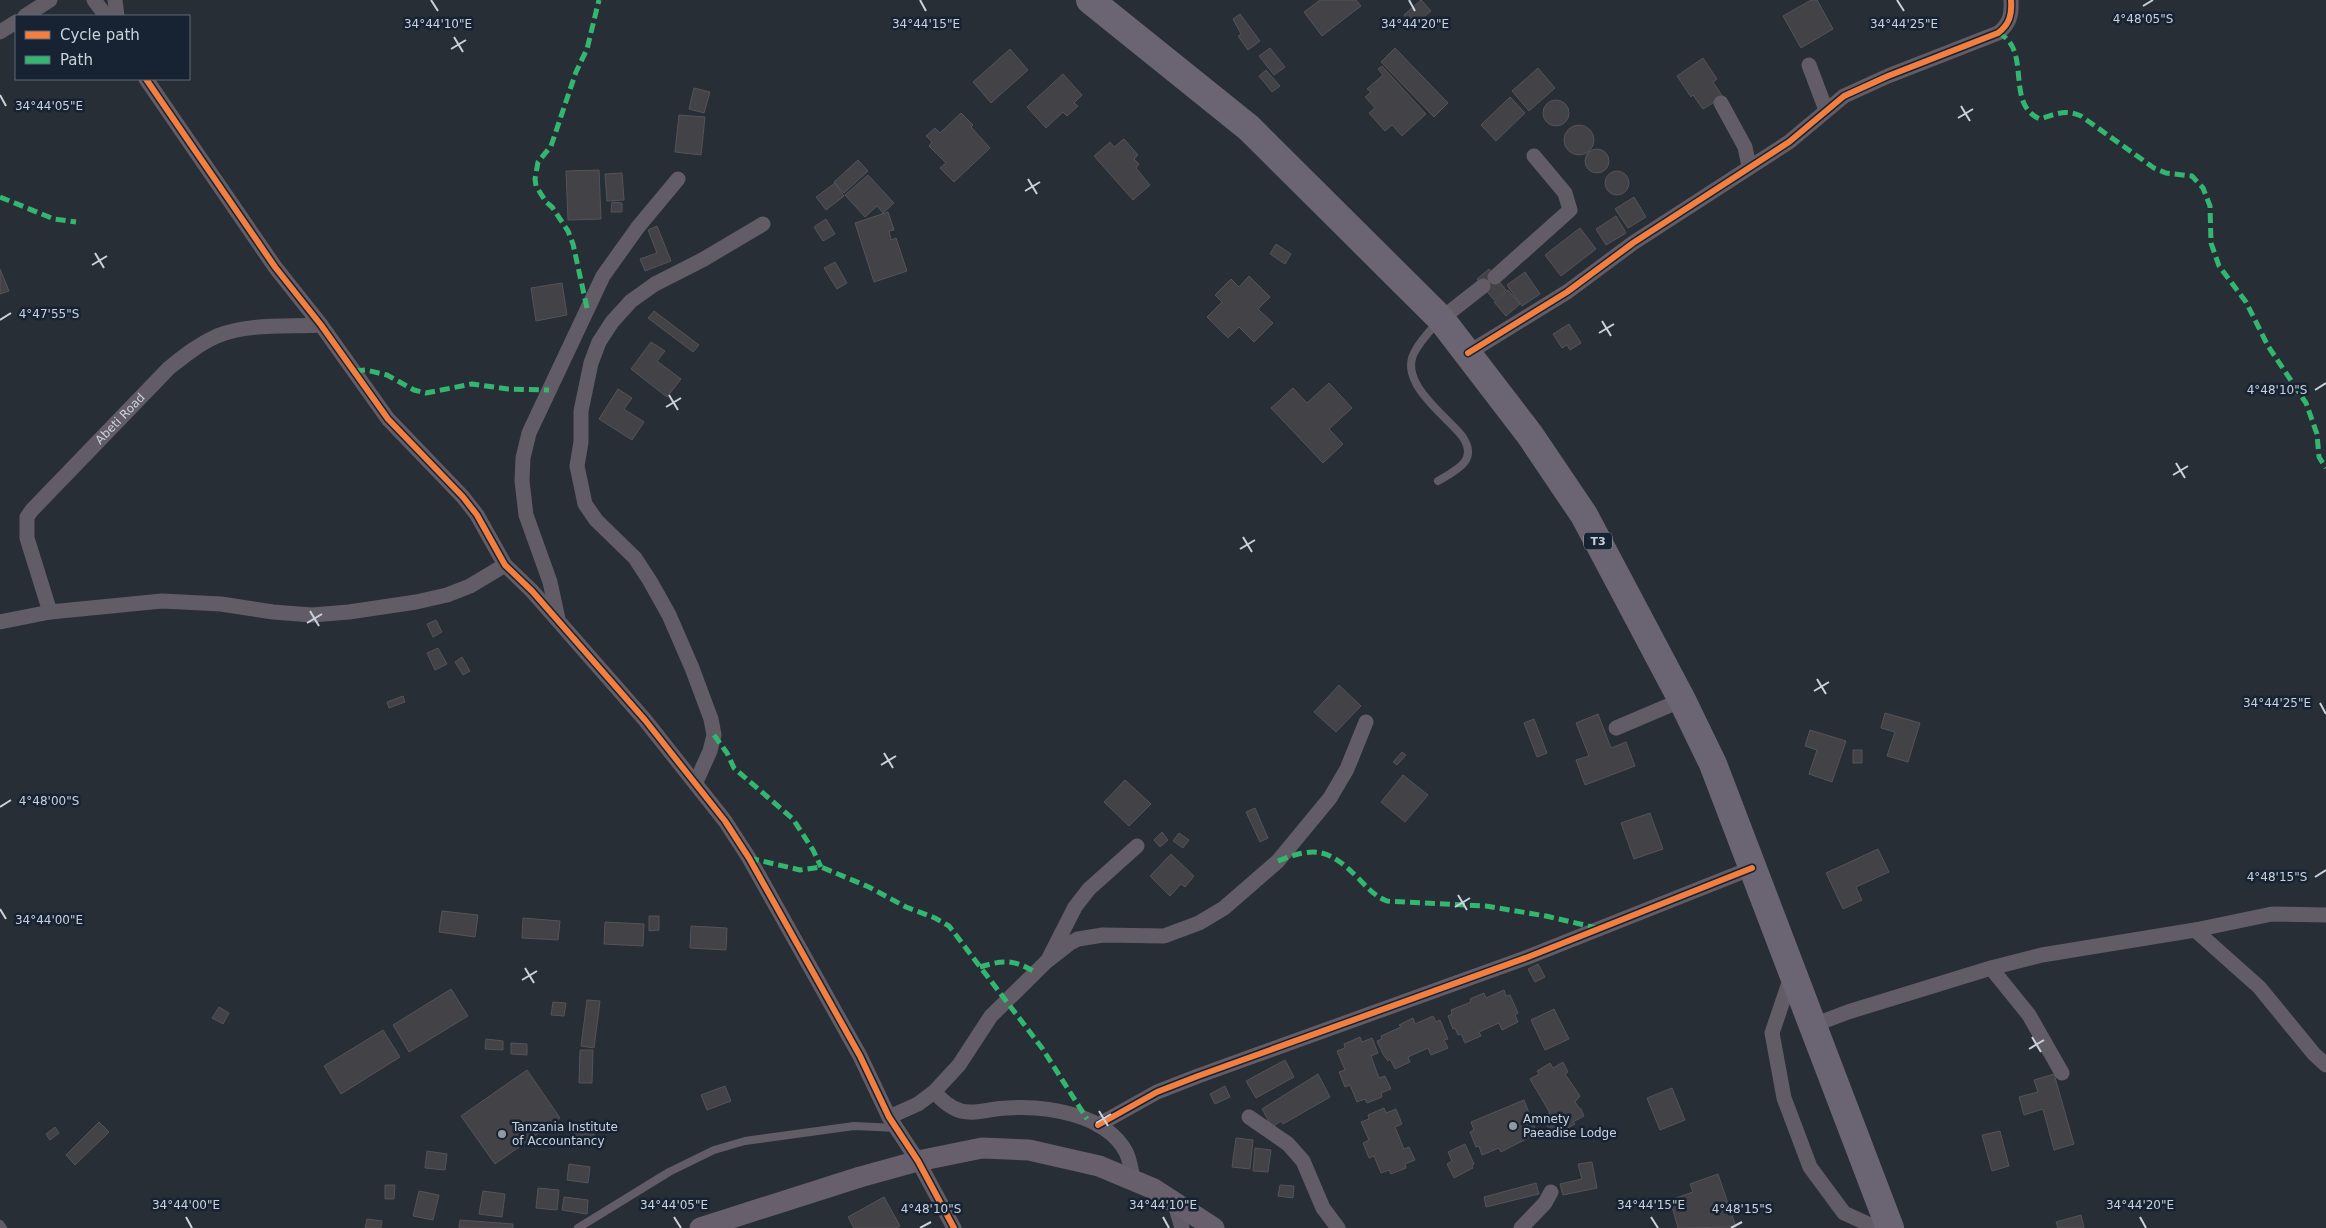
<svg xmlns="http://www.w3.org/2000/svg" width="2326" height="1228" font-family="'DejaVu Sans',sans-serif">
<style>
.building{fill:#424247;stroke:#555359}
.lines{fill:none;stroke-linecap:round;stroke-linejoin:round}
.lane{stroke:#625c67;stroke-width:8}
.street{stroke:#625c67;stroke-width:15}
.secondary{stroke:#675f6c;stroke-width:21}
.highway{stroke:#6b6472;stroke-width:28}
.quiet{stroke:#33b770;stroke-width:5;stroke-dasharray:10 5;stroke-linecap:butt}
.cycleway-casing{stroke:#172332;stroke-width:9}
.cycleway{stroke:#f27e40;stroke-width:6}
.ticks{fill:none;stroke:#cad2dc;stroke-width:2}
.poi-dot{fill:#9199a2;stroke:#172332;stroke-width:2}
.labels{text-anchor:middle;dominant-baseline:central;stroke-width:5;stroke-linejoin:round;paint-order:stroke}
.shield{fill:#172332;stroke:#949ea9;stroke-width:1}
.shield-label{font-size:11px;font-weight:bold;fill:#cad2dc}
.street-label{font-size:12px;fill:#cad2dc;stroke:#172332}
.poi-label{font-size:12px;fill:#cad2dc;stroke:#172332;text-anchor:start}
.ticks-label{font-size:12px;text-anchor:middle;fill:#cad2dc;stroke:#172332;stroke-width:5;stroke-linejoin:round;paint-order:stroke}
</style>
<rect width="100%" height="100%" fill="#272e36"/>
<g class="building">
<polygon points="1320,0 1356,0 1361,6 1322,36 1304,12"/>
<polygon points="1421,0 1431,11 1413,26 1404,15"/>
<polygon points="1811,0 1817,0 1833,29 1801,48 1783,16"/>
<polygon points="1240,14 1260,41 1248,50 1238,36 1241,34 1233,19"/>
<polygon points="1270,48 1285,67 1274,75 1259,56"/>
<polygon points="1395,48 1448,103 1434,117 1381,62"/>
<polygon points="1010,49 1028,70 991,103 973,82"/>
<polygon points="1703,58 1717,79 1713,82 1723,97 1703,109 1693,95 1691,97 1677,76"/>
<polygon points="1382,66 1426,114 1402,136 1392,125 1385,131 1369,113 1375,108 1365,97 1371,92 1367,89 1383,75 1378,69"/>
<polygon points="1538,68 1555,88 1529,111 1512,91"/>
<polygon points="1266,70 1280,86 1272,92 1259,76"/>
<polygon points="1063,74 1082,95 1074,103 1078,106 1067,116 1063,112 1046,128 1027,107"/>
<polygon points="694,88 710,92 704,113 689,109"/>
<polygon points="1510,97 1525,113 1496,141 1481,125"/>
<circle cx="1556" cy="113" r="13"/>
<polygon points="961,113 973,125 971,127 990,148 954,182 940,168 946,163 929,146 932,142 926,136 935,128 940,133"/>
<polygon points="679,115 705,117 701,155 675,152"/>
<circle cx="1579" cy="140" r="15"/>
<polygon points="1124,139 1138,155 1134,159 1139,164 1136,168 1150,185 1133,200 1094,156 1110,142 1114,147"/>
<circle cx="1597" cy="161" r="12"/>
<polygon points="858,160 868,171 844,193 834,182"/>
<polygon points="599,170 601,219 568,220 566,171"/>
<circle cx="1617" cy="183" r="12"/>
<polygon points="622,173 624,200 607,201 605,174"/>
<polygon points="868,175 894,203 883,213 877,206 865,217 845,195"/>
<polygon points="835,183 844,196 826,210 816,197"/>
<polygon points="1634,197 1646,217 1628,228 1615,209"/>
<polygon points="612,202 622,203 622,212 611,212"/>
<polygon points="888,212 894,230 889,231 891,240 896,238 907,271 874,282 855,223"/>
<polygon points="1616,216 1626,233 1606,245 1596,229"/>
<polygon points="826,219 835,234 823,241 814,227"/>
<polygon points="657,226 671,261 645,271 640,259 657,253 648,230"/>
<polygon points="1580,228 1596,249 1561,276 1545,255"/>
<polygon points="1276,244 1291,254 1285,264 1270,254"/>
<polygon points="835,262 847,283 837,289 824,268"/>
<polygon points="0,269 9,291 0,294"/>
<polygon points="1489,269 1506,290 1494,300 1477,279"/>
<polygon points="1525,272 1540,294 1522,306 1507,285"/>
<polygon points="1249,276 1270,297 1258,309 1273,323 1254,342 1239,327 1228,338 1207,317 1222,302 1215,295 1231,279 1239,287"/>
<polygon points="562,283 567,315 536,321 531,288"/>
<polygon points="1508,290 1520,304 1506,316 1494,302"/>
<polygon points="654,311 699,345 693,352 648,318"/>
<polygon points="1569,324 1581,343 1570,350 1567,345 1562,348 1553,334"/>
<polygon points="651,342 665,351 657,361 681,379 667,397 631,369"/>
<polygon points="1329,383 1352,408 1329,429 1343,444 1323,463 1271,408 1293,388 1307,403"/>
<polygon points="618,389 632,398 624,409 644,422 632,440 599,419"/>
<polygon points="436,620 442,632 433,637 427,624"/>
<polygon points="438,648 447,664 435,670 427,653"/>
<polygon points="462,657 470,671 463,675 455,662"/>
<polygon points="1339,685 1361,706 1336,732 1314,712"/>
<polygon points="403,696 405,702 389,708 387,702"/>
<polygon points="1885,713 1920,723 1908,762 1887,756 1895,732 1881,728"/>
<polygon points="1598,714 1611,748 1626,742 1635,766 1585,785 1576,760 1589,756 1576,723"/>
<polygon points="1534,719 1547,753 1537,757 1524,723"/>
<polygon points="1810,730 1846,741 1832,782 1809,774 1817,750 1805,746"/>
<rect x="1853" y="750" width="9" height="13"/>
<polygon points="1402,752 1406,755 1397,765 1393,762"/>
<polygon points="1403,775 1428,795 1405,822 1381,802"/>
<polygon points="1125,780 1151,804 1129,826 1104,802"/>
<polygon points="1255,808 1268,838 1260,842 1246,812"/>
<polygon points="1650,813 1663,849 1634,859 1621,823"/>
<polygon points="1162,832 1168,840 1160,847 1154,840"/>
<polygon points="1179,833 1189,840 1183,848 1173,841"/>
<polygon points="1878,849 1889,872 1856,887 1862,900 1843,909 1826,873"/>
<polygon points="1171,854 1194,876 1185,887 1181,884 1170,896 1150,876"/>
<polygon points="442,911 478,915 475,937 439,932"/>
<polygon points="649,916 659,916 659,930 649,931"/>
<polygon points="523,918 560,921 558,940 522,938"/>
<polygon points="605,922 644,924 643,946 604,944"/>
<polygon points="691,926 727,928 726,950 690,948"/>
<polygon points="1538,964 1545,977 1535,982 1528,969"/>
<polygon points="451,989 468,1016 409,1052 393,1025"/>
<polygon points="1504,990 1506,996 1510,995 1518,1013 1515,1015 1518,1022 1502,1030 1499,1023 1479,1032 1481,1036 1465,1043 1461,1034 1458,1035 1455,1028 1453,1029 1448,1016 1452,1014 1451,1010 1471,1002 1470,999 1484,993 1486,998"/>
<polygon points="587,1000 600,1001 594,1048 581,1046"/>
<polygon points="553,1002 566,1003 564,1016 551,1015"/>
<polygon points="219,1007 229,1013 223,1024 212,1018"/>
<polygon points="1554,1009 1569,1039 1545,1050 1531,1020"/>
<polygon points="1433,1016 1436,1022 1440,1020 1448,1039 1444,1040 1448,1048 1431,1055 1428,1048 1408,1057 1410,1062 1395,1069 1390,1059 1388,1061 1383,1054 1377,1041 1382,1039 1381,1036 1401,1027 1399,1025 1413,1018 1415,1024"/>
<polygon points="383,1030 400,1057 341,1094 324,1066"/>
<polygon points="1360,1037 1362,1042 1372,1038 1378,1053 1371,1056 1379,1078 1385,1076 1391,1089 1381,1093 1382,1097 1367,1103 1365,1099 1357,1102 1350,1085 1345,1087 1339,1072 1345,1070 1337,1051 1345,1048 1344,1044"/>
<polygon points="486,1039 503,1041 503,1050 485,1049"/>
<polygon points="511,1043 527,1044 527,1055 511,1054"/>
<polygon points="580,1050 593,1050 592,1083 579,1083"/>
<polygon points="1285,1060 1294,1077 1256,1098 1246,1081"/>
<polygon points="1563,1062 1568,1072 1565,1074 1580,1096 1575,1102 1580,1109 1581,1109 1584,1116 1573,1122 1575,1124 1560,1132 1557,1127 1550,1131 1542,1117 1550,1113 1530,1079 1539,1074 1537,1071 1550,1063 1553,1068"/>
<polygon points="527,1070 560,1118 495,1164 461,1116"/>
<polygon points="1318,1074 1330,1097 1283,1124 1281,1121 1272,1127 1262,1109"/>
<polygon points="2054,1074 2074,1144 2054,1150 2043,1109 2024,1115 2019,1097 2038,1092 2034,1080"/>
<polygon points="725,1086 731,1101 707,1110 701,1095"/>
<polygon points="1225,1086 1230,1097 1215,1104 1210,1094"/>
<polygon points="1672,1088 1685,1120 1660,1130 1647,1098"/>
<polygon points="1524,1100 1535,1128 1532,1129 1534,1135 1501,1152 1499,1148 1482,1155 1479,1146 1476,1147 1470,1132 1474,1130 1471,1122"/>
<polygon points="1384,1108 1386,1113 1396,1109 1402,1124 1395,1127 1404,1149 1409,1147 1415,1160 1405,1164 1406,1168 1391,1174 1389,1170 1381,1173 1374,1156 1369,1158 1363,1143 1369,1140 1361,1122 1369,1119 1368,1115"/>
<polygon points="99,1122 109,1132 75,1165 66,1155"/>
<polygon points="55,1127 59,1133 50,1140 46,1134"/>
<polygon points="573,1131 594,1134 593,1146 572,1143"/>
<polygon points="2000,1131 2009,1166 1992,1171 1982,1135"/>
<polygon points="1236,1138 1253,1140 1250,1169 1232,1167"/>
<polygon points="1465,1144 1474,1164 1472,1166 1473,1168 1454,1178 1447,1164 1452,1161 1448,1152"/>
<polygon points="1255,1148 1271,1150 1268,1172 1253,1171"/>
<polygon points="427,1151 447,1154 445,1170 425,1168"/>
<polygon points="1592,1162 1597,1188 1563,1195 1560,1184 1582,1179 1578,1164"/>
<polygon points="569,1164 590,1167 588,1183 567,1180"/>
<polygon points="1718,1174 1736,1227 1678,1228 1670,1200 1693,1192 1690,1184"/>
<polygon points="1536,1183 1539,1194 1486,1207 1484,1197"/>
<polygon points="385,1185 395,1185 394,1199 385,1199"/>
<polygon points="1280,1185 1294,1186 1293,1198 1278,1196"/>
<polygon points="538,1188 559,1190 557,1210 536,1208"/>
<polygon points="419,1191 439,1195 433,1220 413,1216"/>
<polygon points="483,1191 505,1194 502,1217 479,1214"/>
<polygon points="564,1197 588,1200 587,1214 562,1210"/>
<polygon points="884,1197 900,1226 897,1228 854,1228 848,1217"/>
<polygon points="2081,1215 2084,1228 2058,1228 2056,1222"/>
<polygon points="367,1219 382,1221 381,1228 365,1228"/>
<polygon points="460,1220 513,1224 513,1228 459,1228"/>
</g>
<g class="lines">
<g class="lane">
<path d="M1438 481C1457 470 1479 460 1462 436 1445 415 1399 383 1414 353 1420 341 1429 332 1438 322"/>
<polyline points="0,1224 3,1228"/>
<polyline points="578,1228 669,1172 714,1150 745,1141 854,1126 897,1128"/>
</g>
<g class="street">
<polyline points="94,0 106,16"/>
<polyline points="115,0 117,16"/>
<polyline points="25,16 50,0"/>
<polyline points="0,32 16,22"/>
<polyline points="1809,65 1826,110"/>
<polyline points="146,79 275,267 321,325 388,419 463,497 477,515 505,565 532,591 645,720 725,821 749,858 860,1056 889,1117 918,1161 954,1228"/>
<polyline points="1721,103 1745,147 1749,166"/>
<polyline points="1495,277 1570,210 1565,193 1534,156"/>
<polyline points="1441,319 1483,286"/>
<path d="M1468 353 1567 292 1633 243 1789 142 1844 96 1888 76 1998 33C2010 24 2012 14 2011 0"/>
<path id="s1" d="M50 612 27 538V517L32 510 169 368C184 356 199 344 217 336 249 323 288 327 321 325"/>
<polyline points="558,619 550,582 526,515 522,481 523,458 529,433 603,276 638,227 678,179"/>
<polyline points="0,622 50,612 162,601 221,604 273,612 312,615 349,612 416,602 447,595 470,586 505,565"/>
<polyline points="1616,728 1682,700"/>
<polyline points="696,782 710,751 714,735 711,719 692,668 669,615 650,581 635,558 596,520 585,504 577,466 581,442 581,411 591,363 599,342 612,322 631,301 655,284 704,259 763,224"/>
<polyline points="2195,930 2259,987 2314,1054 2326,1065"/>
<polyline points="1049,958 1075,907 1089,889 1137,846"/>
<polyline points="1991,968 2029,1015 2062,1073"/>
<polyline points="1792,974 1772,1033 1784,1098 1810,1167 1844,1213 1877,1228"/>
<polyline points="1811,1026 1848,1012 1991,968 2042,955 2195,930 2272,914 2326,915"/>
<path d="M934 1092C942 1100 950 1108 961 1111 977 1115 991 1108 1007 1108 1045 1105 1106 1114 1126 1152 1130 1160 1131 1170 1133 1178"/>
<polyline points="889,1117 918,1104 934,1092 959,1065 991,1016 1047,961 1070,943 1078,939 1103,935 1164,936 1199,923 1224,908 1278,861 1330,798 1347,769 1366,722"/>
<polyline points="1249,1117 1288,1144 1303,1161 1323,1208 1338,1228"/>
<polyline points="1098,1125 1157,1092 1198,1076 1528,957 1752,868"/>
<polyline points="1174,1201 1182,1228"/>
<polyline points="1521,1228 1545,1203 1551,1192"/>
</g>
<polyline class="secondary" points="700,1228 860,1177 918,1161 982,1148 1029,1150 1099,1166 1154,1189 1214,1228"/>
<polyline class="highway" points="1090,0 1249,128 1441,319 1530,435 1584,515 1682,700 1713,764 1890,1228"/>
<g class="quiet">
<path d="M1998 33C2033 49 2004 104 2040 119 2056 114 2065 109 2081 116L2154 168 2166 173 2192 176 2203 188 2210 206 2211 243 2219 266 2246 302 2268 346 2306 403 2317 434 2319 457 2326 468"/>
<polyline points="0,197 54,219 76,222"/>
<polyline points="587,308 573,244 568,231 552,207 546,202 536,186 535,179 538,162 551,146 576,72 587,49 599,0"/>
<polyline points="355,371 366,370 387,375 414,390 426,393 472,384 508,389 549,390"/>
<polyline points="714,735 727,753 734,768 793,819 813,850 821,867"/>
<polyline points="749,858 800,870 821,867 869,887 906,907 935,918 949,926 1042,1048 1087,1119"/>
<path d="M1278 861C1315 846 1329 849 1357 877 1367 887 1374 896 1387 901L1486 906 1546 916 1597 928"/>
<path d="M980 967C1006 959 1014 960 1037 973"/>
</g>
<defs>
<g id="cycleway">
<polyline points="146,79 275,267 321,325 388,419 463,497 477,515 505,565 532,591 645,720 725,821 749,858 860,1056 889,1117 918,1161 954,1228"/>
<path d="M1468 353 1567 292 1633 243 1789 142 1844 96 1888 76 1998 33C2010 24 2012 14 2011 0"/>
<polyline points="1098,1125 1157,1092 1198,1076 1528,957 1752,868"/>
</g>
</defs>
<use href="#cycleway" class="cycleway-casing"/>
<use href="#cycleway" class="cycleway"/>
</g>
<path class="ticks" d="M431 0 438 11M920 0 926 11M1409 0 1415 11M1897 0 1904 11M2143 6 2153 0M454 37 463 52M451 49 466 40M0 95 6 106M1961 106 1970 121M1958 118 1973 109M1028 179 1037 194M1025 191 1040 182M95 253 104 268M92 265 107 256M0 320 11 313M1602 321 1611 336M1599 333 1614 324M2315 390 2326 383M669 395 678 410M666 407 681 398M2176 463 2185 478M2173 475 2188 466M1243 537 1252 552M1240 549 1255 540M310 611 319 626M307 623 322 614M1817 679 1826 694M1814 691 1829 682M2320 703 2326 714M884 753 893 768M881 765 896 756M0 807 11 800M2315 877 2326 870M1458 895 1467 910M1455 907 1470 898M0 909 6 919M525 968 534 983M522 980 537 971M2032 1037 2041 1052M2029 1049 2044 1040M1099 1111 1108 1126M1096 1123 1111 1114M186 1217 192 1228M674 1217 681 1228M1163 1217 1169 1228M1651 1217 1658 1228M2140 1217 2146 1228M920 1228 931 1222M1731 1228 1742 1222"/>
<g class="poi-dot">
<circle cx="1513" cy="1126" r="5"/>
<circle cx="502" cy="1134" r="5"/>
</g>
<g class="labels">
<rect class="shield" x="1584" y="532.5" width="28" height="17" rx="4"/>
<g class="shield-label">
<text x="1598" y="541">T3</text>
</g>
<g class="street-label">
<text stroke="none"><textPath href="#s1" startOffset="234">Abeti Road</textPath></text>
</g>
<g class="poi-label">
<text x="1523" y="1119">Amnety<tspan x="1523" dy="14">Paeadise Lodge</tspan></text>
<text x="512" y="1127">Tanzania Institute<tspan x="512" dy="14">of Accountancy</tspan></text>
</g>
</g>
<g class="ticks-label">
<text x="2143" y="23">4°48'05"S</text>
<text x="438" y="28">34°44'10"E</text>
<text x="926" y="28">34°44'15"E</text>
<text x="1415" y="28">34°44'20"E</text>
<text x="1904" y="28">34°44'25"E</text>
<text x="49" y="110">34°44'05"E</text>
<text x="49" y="318">4°47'55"S</text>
<text x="2277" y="394">4°48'10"S</text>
<text x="2277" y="707">34°44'25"E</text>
<text x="49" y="805">4°48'00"S</text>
<text x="2277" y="881">4°48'15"S</text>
<text x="49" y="924">34°44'00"E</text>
<text x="186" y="1209">34°44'00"E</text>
<text x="674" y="1209">34°44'05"E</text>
<text x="1163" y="1209">34°44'10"E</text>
<text x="1651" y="1209">34°44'15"E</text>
<text x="2140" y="1209">34°44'20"E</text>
<text x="931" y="1213">4°48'10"S</text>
<text x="1742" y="1213">4°48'15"S</text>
</g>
<rect x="15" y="15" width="175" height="65" fill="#172332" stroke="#5f6976"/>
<rect x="25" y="31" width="25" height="8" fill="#f27e40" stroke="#5f6976"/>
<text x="60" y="40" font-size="15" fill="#cad2dc">Cycle path</text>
<rect x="25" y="56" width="25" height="8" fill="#33b770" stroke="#5f6976"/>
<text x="60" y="65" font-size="15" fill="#cad2dc">Path</text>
</svg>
